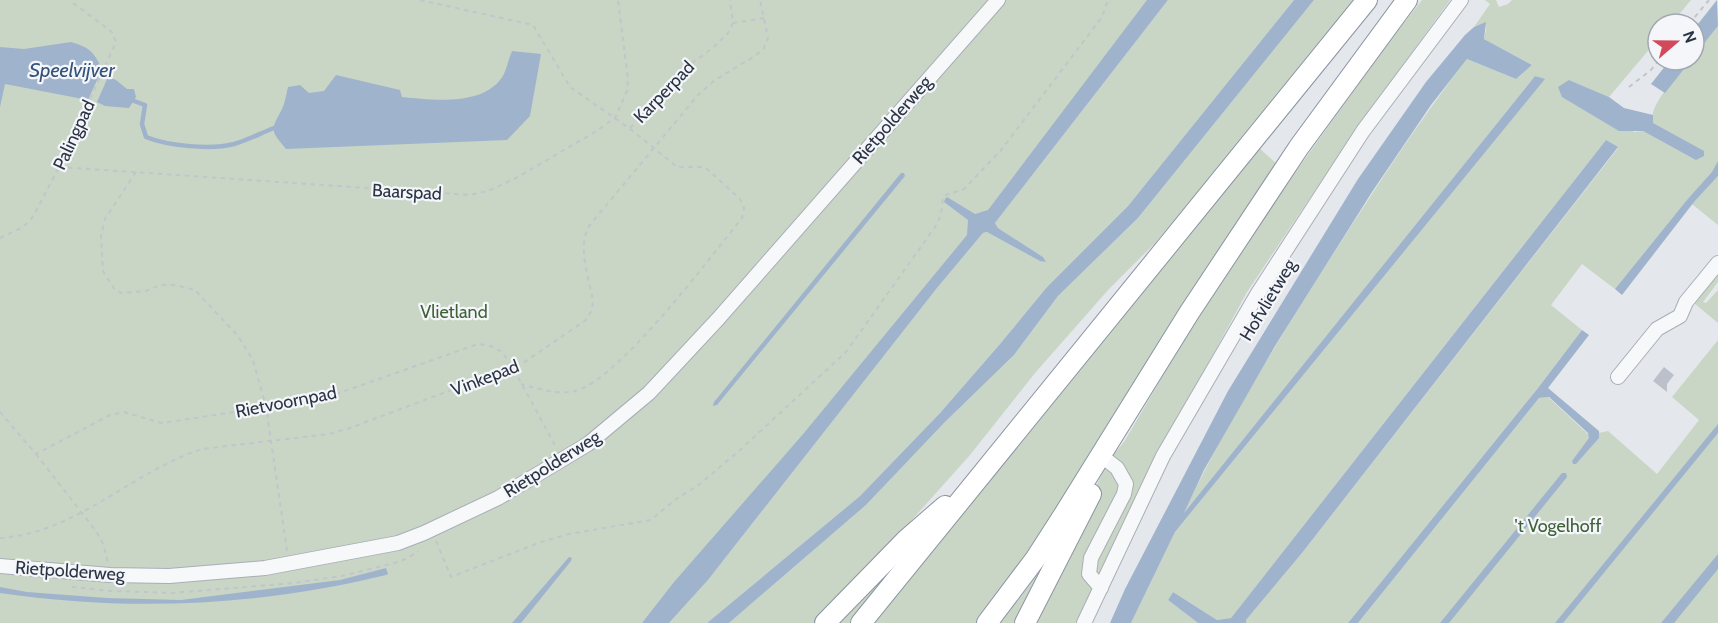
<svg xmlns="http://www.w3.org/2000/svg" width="1718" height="623" font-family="Cabin,sans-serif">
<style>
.green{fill:#c9d6c5}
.water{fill:#9fb4cc}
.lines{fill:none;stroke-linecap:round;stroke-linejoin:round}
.stream{stroke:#9fb4cc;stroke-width:4.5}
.building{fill:#bbc0ca}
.minor-casing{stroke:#a9aeb7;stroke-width:16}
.highway-casing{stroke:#8b94a3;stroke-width:22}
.path{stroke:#c2c5cb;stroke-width:2;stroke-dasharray:4.5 4.5;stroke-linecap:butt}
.minor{stroke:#f7f8fa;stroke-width:14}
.highway{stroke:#fff;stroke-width:20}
.labels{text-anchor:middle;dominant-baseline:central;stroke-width:4.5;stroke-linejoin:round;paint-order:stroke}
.street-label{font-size:18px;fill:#2b3445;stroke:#f4f6f9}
.park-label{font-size:18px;fill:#3f6138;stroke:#f4f6f9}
.water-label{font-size:20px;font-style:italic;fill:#34527a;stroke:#f4f6f9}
</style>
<rect width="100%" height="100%" fill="#e4e7ec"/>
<g class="green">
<polygon points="0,0 1159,0 658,623 0,623"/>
<polygon points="1168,0 1294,0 1128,206 1047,287 1000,344 940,413 860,496 707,623 669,623 708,580 937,288 983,233 987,232 1045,262 1043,257 998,228 995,223"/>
<polygon points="1314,0 1355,0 1252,127 1155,243 1109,289 1035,373 970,455 868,569 816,623 729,623 866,505 945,422 1014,355 1058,296 1138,218"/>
<polygon points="1422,0 1450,0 1354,132 1247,292 1153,465 1076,623 1032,623 1108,461 1124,442 1222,275 1382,51"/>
<path d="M1485 0H1496L1499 7 1508 4 1512 0H1691L1671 24H1658V39L1609 97 1569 80 1634 132 1643 131 1696 159 1653 123C1647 105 1679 75 1691 60H1694V56L1718 26V161L1713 172 1686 201 1615 289 1582 264 1551 305 1582 330 1538 388 1348 623H1246V620L1302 553 1618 148 1606 140 1231 618 1217 620 1173 592 1168 600 1198 623H1131L1175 532 1544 80 1535 76 1182 516C1223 430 1272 350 1323 270 1369 198 1415 126 1467 59L1516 79 1532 65 1484 39 1486 29 1485 23 1474 27 1490 4Z"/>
<polygon points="1258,147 1277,164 1184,302 1067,504 979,623 873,623"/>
<polygon points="1718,176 1718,225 1692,204"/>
<polygon points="1718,272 1718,282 1703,302 1706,303 1718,290 1718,323 1694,303"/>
<polygon points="1718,340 1718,623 1358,623 1539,398 1548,397 1589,435 1608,431 1657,474 1699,420 1672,397"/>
<polygon points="1060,542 1020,623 999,623 1022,594"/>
<polygon points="911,548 851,623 830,623"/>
</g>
<g class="water">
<polygon points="1147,0 1168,0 995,223 998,228 1043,257 1046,262 1040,261 987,232 983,233 937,288 708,580 669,623 642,623 674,582 804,433 967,235 968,220 944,202 945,199 947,197 975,214 988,210"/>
<polygon points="1294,0 1314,0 1138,218 1058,296 1014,355 945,422 866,505 729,623 707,623 860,496 940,413 1000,344 1047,287 1128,206"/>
<polygon points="1717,0 1718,26 1694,56 1694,29"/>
<polygon points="1486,22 1484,39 1532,65 1516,79 1467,59 1431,105 1372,192 1275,346 1204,470 1184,513 1535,76 1545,79 1175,532 1131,623 1110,623 1125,589 1228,391 1358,179 1426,82 1465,35 1474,27"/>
<path d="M71 42C89 47 94 52 102 69L88 100 5 84 0 107V47L24 49Z"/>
<path d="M512 51 541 54 530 116 507 140 286 149C271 131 270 131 281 111 285 104 286 95 288 87L300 85 309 93 324 91 336 75 400 90 402 97C433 100 486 107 504 74 507 67 509 58 512 51Z"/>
<polygon points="1670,60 1691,60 1665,93 1651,84"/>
<polygon points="108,77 116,80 127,89 134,89 136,97 129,108 105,106 97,102"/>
<polygon points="1569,80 1609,97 1624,108 1653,115 1653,123 1704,151 1704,156 1696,160 1643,131 1619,131 1562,97 1558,87"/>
<polygon points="1606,140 1618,147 1302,553 1246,620 1246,623 1198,623 1168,600 1173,592 1217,620 1231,618"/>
<polygon points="1718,161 1718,176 1694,202 1622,295 1615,289 1686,201 1712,172"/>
<polygon points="901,173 904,173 905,176 717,405 713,406 714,402"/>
<polygon points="1582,330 1589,335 1548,388 1599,431 1599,438 1576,464 1573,464 1572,461 1589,438 1588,433 1549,397 1539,398 1358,623 1348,623 1538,388"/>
<polygon points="1718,424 1718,433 1563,623 1555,623"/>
<polygon points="1562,473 1566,473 1567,477 1449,623 1440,623"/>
<polygon points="1718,554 1718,569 1674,623 1661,623"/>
<polygon points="569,557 572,558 571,561 521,623 512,623"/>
<path d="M386 568 388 574 386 575C260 606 128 612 0 593V587L27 592 107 598 181 600 340 580Z"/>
</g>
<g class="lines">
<path class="stream" d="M134 101 145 105 142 124 146 137C168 146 211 150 234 144 248 140 261 133 274 128"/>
</g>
<polygon class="building" points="1664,367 1674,375 1667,384 1667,392 1653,381"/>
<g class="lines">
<defs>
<g id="minor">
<polyline points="1618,377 1657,329 1680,316 1686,302 1718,263"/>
<polyline points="0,566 110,575 169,576 265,568 398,543 424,533 498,498 588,444 649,393 718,319 998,0"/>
<polyline points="1101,588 1089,574 1091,558 1124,494 1126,484 1117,468 1108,461"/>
<polyline points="1084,623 1163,456 1258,293 1363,131 1461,0"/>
</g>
<g id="highway">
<polyline points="825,623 907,539 945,506"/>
<polyline points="861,623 1367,0"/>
<polyline points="987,623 1036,558 1063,516 1189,313 1299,147 1407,0"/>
<polyline points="1025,623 1091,494"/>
</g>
</defs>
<use href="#minor" class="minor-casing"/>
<use href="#highway" class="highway-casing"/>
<g class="path">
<path d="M420 0 533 25 570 87 629 128 677 167H705L740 199 744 208 742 218C711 256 618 381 575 391 557 395 539 389 521 384"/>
<polyline points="733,23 765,18"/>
<polyline points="1689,24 1709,0"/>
<polyline points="1629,87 1651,70 1659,60"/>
<polyline points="630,128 676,75 715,46 728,33 733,23 730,0"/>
<polyline points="59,167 470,195 488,191 516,178 595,132 615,118 627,91 628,79 618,0"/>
<polyline points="136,172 105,219 101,236 103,271 115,290 122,293 146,291 160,285 176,285 195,290 238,336 253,360 266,407 287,551"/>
<polyline points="0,238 19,229 29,222 35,213 59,167 116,42 112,32 69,0"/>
<polyline points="0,412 36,454 110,415 124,412 162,423 313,400 339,393 478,344 491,346 502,352 513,368 557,449"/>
<polyline points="36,454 96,531 103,544 108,563"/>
<path d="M0 538C77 533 131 472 202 449L329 434 350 428 523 363 586 320 592 310 593 301C589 277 577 248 589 226L698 95 715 80 755 56 764 48 768 38 760 0"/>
<polyline points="436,541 451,577 541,542 569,534 651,520 676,499 700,484 740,450 846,352 935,227 941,215 943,198 946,195 964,189 1002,149 1102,17 1108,0"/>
<polyline points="72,587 112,591 172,593 294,583 342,576 398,562 408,558 418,551"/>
</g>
<use href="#minor" class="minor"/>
<use href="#highway" class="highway"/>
</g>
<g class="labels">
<g class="street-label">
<text transform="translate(664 92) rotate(-46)">Karperpad</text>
<text transform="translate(892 120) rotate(-49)">Rietpolderweg</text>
<text transform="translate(74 135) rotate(-65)">Palingpad</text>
<text transform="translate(407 192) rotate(3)">Baarspad</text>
<text transform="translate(1268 300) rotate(-59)">Hofvlietweg</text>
<text transform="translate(485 378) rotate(-21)">Vinkepad</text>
<text transform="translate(286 402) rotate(-11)">Rietvoornpad</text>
<text transform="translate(552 464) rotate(-32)">Rietpolderweg</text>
<text transform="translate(70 571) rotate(4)">Rietpolderweg</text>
</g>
<g class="park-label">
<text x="454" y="312">Vlietland</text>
<text x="1558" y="526">'t Vogelhoff</text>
</g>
<g class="water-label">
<text x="72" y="70">Speelvijver</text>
</g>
</g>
<g transform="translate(1676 42) rotate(70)"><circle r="28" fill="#f4f6f9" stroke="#a4a8b1" stroke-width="1.5"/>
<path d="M0-4.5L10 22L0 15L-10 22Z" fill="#d1495b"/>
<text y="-9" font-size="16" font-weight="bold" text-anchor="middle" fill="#2b3445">N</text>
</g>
</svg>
